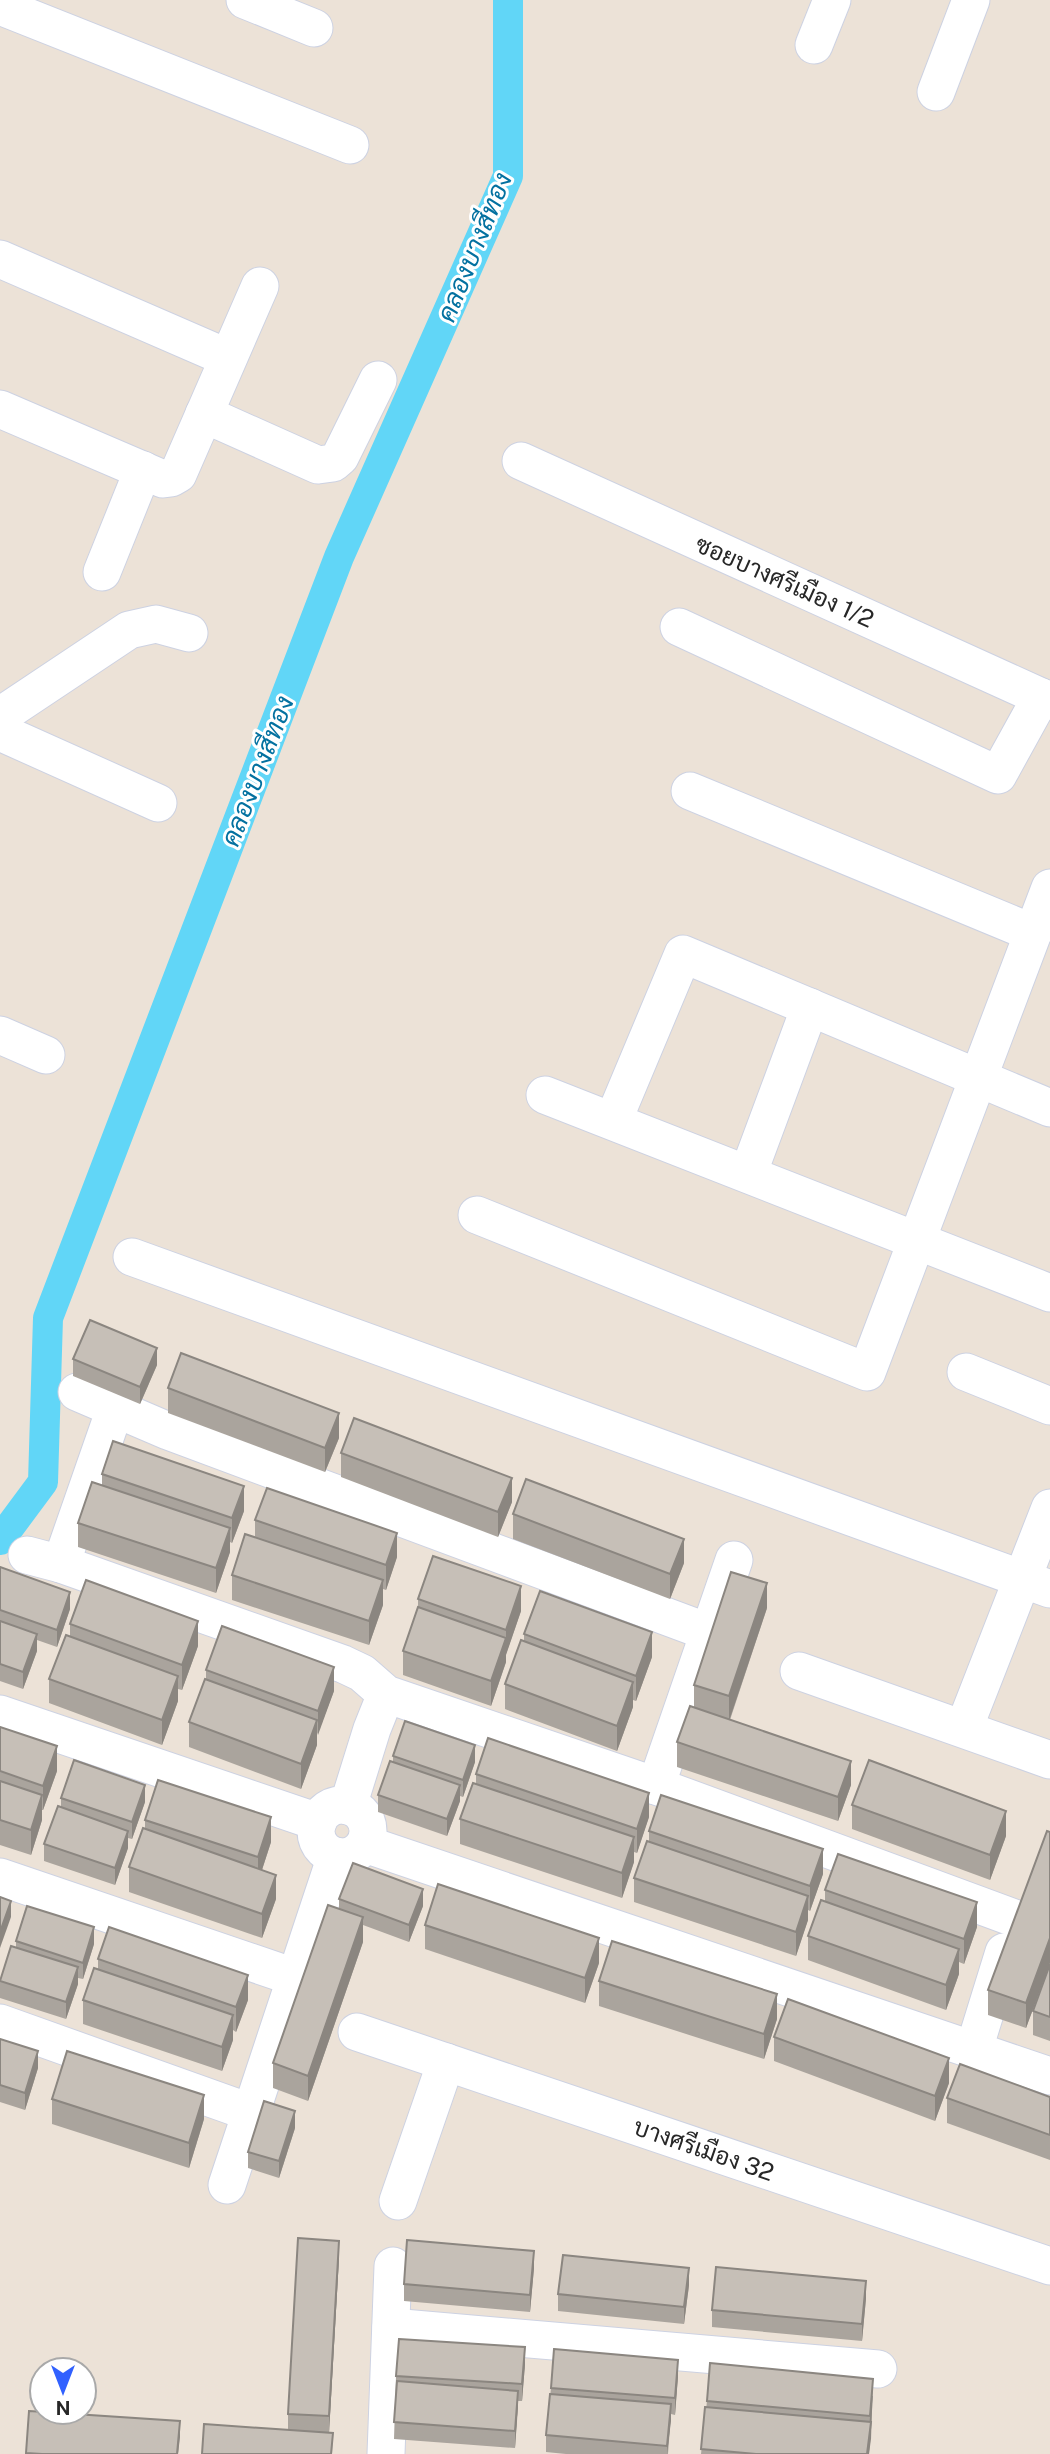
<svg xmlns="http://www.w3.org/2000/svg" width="1050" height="2454" font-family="'Public Sans',Sarabun,sans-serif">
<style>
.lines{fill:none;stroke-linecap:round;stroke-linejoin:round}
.canal{stroke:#61d6f7;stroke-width:30}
.minor-casing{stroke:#cdd2e2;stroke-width:39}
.minor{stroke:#fff;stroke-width:37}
.wall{fill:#aaa49d}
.shaded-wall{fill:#8b8680}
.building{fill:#c6bfb7;stroke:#8b8680;stroke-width:2}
.labels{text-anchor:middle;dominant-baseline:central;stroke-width:6;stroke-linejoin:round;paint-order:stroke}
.street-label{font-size:24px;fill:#272727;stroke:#fff}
.water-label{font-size:26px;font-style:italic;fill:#0371a0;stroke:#fff}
</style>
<rect width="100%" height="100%" fill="#ece2d7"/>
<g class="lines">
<polyline class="canal" points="0,1540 43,1482 48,1318 339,557 508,176 508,0"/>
<defs>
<g id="minor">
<polyline points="245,0 314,28"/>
<polyline points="0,6 350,145"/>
<polyline points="814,45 832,0"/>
<polyline points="936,92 971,0"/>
<polyline points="0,259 228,358"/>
<polyline points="0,409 163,479 171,478 178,474 260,286"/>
<polyline points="204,414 318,465 333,463 340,457 378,380"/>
<polyline points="521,461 1050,701"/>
<polyline points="102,572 143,470"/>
<polyline points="679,627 998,775 1041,697"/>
<polyline points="0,716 129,630 156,624 189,633"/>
<polyline points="0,732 158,803"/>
<polyline points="690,791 1033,933"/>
<polyline points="0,1035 46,1055"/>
<polyline points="545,1095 1050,1293"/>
<polyline points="613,1121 683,954 1050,1108"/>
<polyline points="748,1174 810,1007"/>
<polyline points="477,1215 867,1372 1050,888"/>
<polyline points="132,1257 1050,1589"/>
<polyline points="966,1372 1050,1406"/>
<polyline points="77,1392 168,1431 708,1632"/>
<polyline points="27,1555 61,1564 343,1664 362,1673 386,1694 656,1786 1014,1918"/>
<polyline points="61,1564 115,1409"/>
<polyline points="799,1671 1050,1760"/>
<polyline points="0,1714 318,1822"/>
<polyline points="964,1728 1050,1508"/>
<polyline points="656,1786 734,1560"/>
<circle cx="342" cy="1831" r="26"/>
<polyline points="348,1806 372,1729 386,1694"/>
<polyline points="365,1844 1050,2076"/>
<polyline points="0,1877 297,1978"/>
<polyline points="0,2023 252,2113"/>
<polyline points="357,2032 1050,2266"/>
<polyline points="974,2049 1004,1952"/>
<polyline points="227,2185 336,1856"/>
<polyline points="398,2201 446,2062"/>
<polyline points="391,2327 878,2369"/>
<polyline points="386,2454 393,2266"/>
</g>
</defs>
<use href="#minor" class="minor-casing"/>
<use href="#minor" class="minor"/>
</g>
<g class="wall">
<polygon points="73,1359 157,1365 140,1404 73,1376"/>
<polygon points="168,1388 339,1438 325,1472 168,1413"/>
<polygon points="341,1453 512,1502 498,1537 341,1477"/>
<polygon points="102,1474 244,1511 232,1543 230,1542 230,1552 216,1593 78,1547 78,1523 102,1485"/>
<polygon points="513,1514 684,1563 670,1599 513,1539"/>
<polygon points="255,1520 397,1557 386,1590 383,1589 383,1605 369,1645 232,1600 232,1575 255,1537"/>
<polygon points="0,1567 70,1609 57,1647 37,1640 37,1651 23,1689 0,1681"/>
<polygon points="418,1599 521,1611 506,1654 506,1662 491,1706 403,1675 403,1651 418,1607"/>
<polygon points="767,1608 730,1720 851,1785 838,1821 677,1767 677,1742 694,1707 694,1685"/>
<polygon points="70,1624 198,1646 182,1690 178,1689 178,1701 162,1745 49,1703 49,1679 70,1636"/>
<polygon points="524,1634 652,1657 636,1701 633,1700 633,1707 617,1751 505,1709 505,1684 524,1641"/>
<polygon points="206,1670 334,1691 317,1735 317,1745 301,1789 189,1747 189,1722 206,1679"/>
<polygon points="0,1727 57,1771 43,1810 42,1810 42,1820 31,1855 0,1845"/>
<polygon points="393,1756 475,1762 463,1797 460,1796 460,1801 447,1836 378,1812 378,1795 393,1762"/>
<polygon points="476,1774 649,1817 637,1853 634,1852 634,1862 622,1898 460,1844 460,1819 476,1784"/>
<polygon points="61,1798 145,1802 132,1839 128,1838 128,1848 115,1885 44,1861 44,1844 61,1807"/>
<polygon points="852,1805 1006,1836 990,1880 852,1829"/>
<polygon points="145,1820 271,1842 262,1870 276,1899 262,1938 129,1892 129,1867 145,1829"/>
<polygon points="649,1831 823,1874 810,1911 808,1910 808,1920 796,1956 634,1902 634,1878 649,1842"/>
<polygon points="825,1890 977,1927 964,1964 959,1962 959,1974 946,2010 808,1960 808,1936 825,1901"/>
<polygon points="339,1899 423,1906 409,1942 363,1925 363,1942 308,2101 273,2088 273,2063 339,1909"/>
<polygon points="425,1925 599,1963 585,2003 425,1949"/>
<polygon points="16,1941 94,1944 83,1979 78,1978 78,1984 66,2019 0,1998 0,1980 16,1947"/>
<polygon points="98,1959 248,2000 236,2032 233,2030 233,2040 222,2071 83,2024 83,2000 98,1969"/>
<polygon points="1050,1963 1026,2028 988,2015 988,1990"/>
<polygon points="1050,1964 1050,2041 1033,2035 1033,2011"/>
<polygon points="599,1981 777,2019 764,2059 599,2006"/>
<polygon points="774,2037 949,2083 935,2121 774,2061"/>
<polygon points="0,2039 38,2068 25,2110 0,2102"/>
<polygon points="1050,2097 1050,2160 947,2123 947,2098"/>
<polygon points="52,2099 204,2119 189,2168 52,2124"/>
<polygon points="295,2128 279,2178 248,2168 248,2152"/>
<polygon points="339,2258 329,2432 333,2433 332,2454 202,2454 288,2430 288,2414"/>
<polygon points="534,2268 530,2312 404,2301 404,2284"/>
<polygon points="689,2285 684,2324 558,2311 558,2294"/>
<polygon points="866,2298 862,2341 712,2327 712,2310"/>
<polygon points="525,2364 522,2401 518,2401 515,2448 394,2439 396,2376"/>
<polygon points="678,2376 675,2415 671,2414 668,2454 566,2454 546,2452 546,2435 551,2388"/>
<polygon points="873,2396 869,2454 701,2454 707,2401"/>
</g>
<g class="shaded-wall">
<polygon points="157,1348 157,1365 140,1404 140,1387"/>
<polygon points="339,1413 339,1438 325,1472 325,1448"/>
<polygon points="512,1478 512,1502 498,1537 498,1512"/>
<polygon points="244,1486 244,1511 232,1543 232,1518"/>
<polygon points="230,1528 230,1552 216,1593 216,1568"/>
<polygon points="397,1533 397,1557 386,1590 386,1565"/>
<polygon points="684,1539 684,1563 670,1599 670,1574"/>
<polygon points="383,1580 383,1605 369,1645 369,1621"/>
<polygon points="767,1583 767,1608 729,1721 729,1696"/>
<polygon points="521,1586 521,1611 506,1655 506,1630"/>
<polygon points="70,1592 70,1609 57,1647 57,1630"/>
<polygon points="198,1621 198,1646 182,1690 182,1665"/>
<polygon points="652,1632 652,1657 636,1701 636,1676"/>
<polygon points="37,1634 37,1651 23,1689 23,1672"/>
<polygon points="506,1638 506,1662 491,1706 491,1681"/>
<polygon points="334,1667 334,1691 318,1735 318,1711"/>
<polygon points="178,1676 178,1701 162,1745 162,1720"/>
<polygon points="633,1682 633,1707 617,1751 617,1726"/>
<polygon points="317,1720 317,1745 301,1789 301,1764"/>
<polygon points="475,1745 475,1762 463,1797 463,1780"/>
<polygon points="57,1746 57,1771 43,1810 43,1786"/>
<polygon points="851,1761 851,1785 838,1821 838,1797"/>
<polygon points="145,1785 145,1802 132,1839 132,1822"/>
<polygon points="460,1785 460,1801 447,1836 447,1819"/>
<polygon points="649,1793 649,1817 637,1853 637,1829"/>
<polygon points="42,1795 42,1820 31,1855 31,1830"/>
<polygon points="1006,1811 1006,1836 990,1880 990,1855"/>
<polygon points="271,1817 271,1842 258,1882 258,1857"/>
<polygon points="128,1831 128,1848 115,1885 115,1868"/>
<polygon points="634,1837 634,1862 622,1898 622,1873"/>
<polygon points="823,1849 823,1874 810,1911 810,1886"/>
<polygon points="276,1875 276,1899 262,1938 262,1914"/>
<polygon points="423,1889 423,1906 409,1942 409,1925"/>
<polygon points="808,1896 808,1920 796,1956 796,1932"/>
<polygon points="11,1901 11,1917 0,1948 0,1932"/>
<polygon points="977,1902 977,1927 964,1964 964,1939"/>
<polygon points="363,1917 363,1942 308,2101 308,2076"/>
<polygon points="94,1927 94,1944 83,1979 83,1963"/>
<polygon points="599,1938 599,1963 585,2003 585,1978"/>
<polygon points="1050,1938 1050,1963 1026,2028 1026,2003"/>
<polygon points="959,1949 959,1974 946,2010 946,1985"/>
<polygon points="78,1967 78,1984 66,2019 66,2002"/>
<polygon points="248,1975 248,2000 236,2032 236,2007"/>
<polygon points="777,1994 777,2019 764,2059 764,2034"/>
<polygon points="233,2015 233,2040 222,2071 222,2047"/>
<polygon points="38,2051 38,2068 25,2110 25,2093"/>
<polygon points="949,2058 949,2083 935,2121 935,2096"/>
<polygon points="204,2095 204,2119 189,2168 189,2143"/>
<polygon points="295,2111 295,2128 279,2178 279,2161"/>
<polygon points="339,2241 339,2258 329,2433 329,2416"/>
<polygon points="534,2251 534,2268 530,2312 530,2295"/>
<polygon points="689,2268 689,2285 684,2324 684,2307"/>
<polygon points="866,2281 866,2298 862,2341 862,2324"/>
<polygon points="525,2347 525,2364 522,2401 522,2384"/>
<polygon points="678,2360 678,2376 675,2415 675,2398"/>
<polygon points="873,2379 871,2439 869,2454 867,2454"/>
<polygon points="518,2391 518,2407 515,2448 515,2431"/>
<polygon points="671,2404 671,2421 667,2454 667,2446"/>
<polygon points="180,2421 180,2437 178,2454 177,2454"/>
</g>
<g class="building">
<polygon points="90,1320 157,1348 140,1387 73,1359"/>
<polygon points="181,1353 339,1413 325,1448 168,1388"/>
<polygon points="354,1418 512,1478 498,1512 341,1453"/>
<polygon points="113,1441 244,1486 232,1518 102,1474"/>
<polygon points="526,1479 684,1539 670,1574 513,1514"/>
<polygon points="92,1482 230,1528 216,1568 78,1523"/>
<polygon points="267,1488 397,1533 386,1565 255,1520"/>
<polygon points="245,1534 383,1580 369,1621 232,1575"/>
<polygon points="433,1556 521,1586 506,1630 418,1599"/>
<polygon points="0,1567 70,1592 57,1630 0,1610"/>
<polygon points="731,1572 767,1583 729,1696 694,1685"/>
<polygon points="86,1580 198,1621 182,1665 70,1624"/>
<polygon points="540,1591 652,1632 636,1676 524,1634"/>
<polygon points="418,1607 506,1638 491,1681 403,1651"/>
<polygon points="0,1621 37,1634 23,1672 0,1664"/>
<polygon points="222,1626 334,1667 318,1711 206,1670"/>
<polygon points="66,1635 178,1676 162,1720 49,1679"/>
<polygon points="521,1640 633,1682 617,1726 505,1684"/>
<polygon points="205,1679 317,1720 301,1764 189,1722"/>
<polygon points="690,1706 851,1761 838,1797 677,1742"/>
<polygon points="405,1721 475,1745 463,1780 393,1756"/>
<polygon points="0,1727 57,1746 43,1786 0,1771"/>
<polygon points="488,1738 649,1793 637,1829 476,1774"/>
<polygon points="74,1760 145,1785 132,1822 61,1798"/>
<polygon points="869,1760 1006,1811 990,1855 852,1805"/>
<polygon points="390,1761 460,1785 447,1819 378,1795"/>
<polygon points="158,1780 271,1817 258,1857 145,1820"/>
<polygon points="0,1781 42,1795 31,1830 0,1820"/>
<polygon points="473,1783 634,1837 622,1873 460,1819"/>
<polygon points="661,1795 823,1849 810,1886 649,1831"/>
<polygon points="58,1806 128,1831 115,1868 44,1844"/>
<polygon points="143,1828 276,1875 262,1914 129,1867"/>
<polygon points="1047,1831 1050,1832 1050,1938 1026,2003 988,1990"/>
<polygon points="647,1841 808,1896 796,1932 634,1878"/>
<polygon points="838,1854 977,1902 964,1939 825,1890"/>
<polygon points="353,1863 423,1889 409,1925 339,1899"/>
<polygon points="438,1884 599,1938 585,1978 425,1925"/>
<polygon points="0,1897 11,1901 0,1932"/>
<polygon points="821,1900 959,1949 946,1985 808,1936"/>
<polygon points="328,1905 363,1917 308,2076 273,2063"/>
<polygon points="27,1906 94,1927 83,1963 16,1941"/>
<polygon points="109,1927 248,1975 236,2007 98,1959"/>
<polygon points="612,1941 777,1994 764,2034 599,1981"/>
<polygon points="11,1946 78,1967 66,2002 0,1981"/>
<polygon points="1050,1964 1050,2017 1033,2011"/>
<polygon points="94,1968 233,2015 222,2047 83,2000"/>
<polygon points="788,1999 949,2058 935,2096 774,2037"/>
<polygon points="0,2039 38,2051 25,2093 0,2085"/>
<polygon points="67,2051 204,2095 189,2143 52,2099"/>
<polygon points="960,2064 1050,2097 1050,2135 947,2098"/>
<polygon points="264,2101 295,2111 279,2161 248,2152"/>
<polygon points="298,2238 339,2241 329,2416 288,2414"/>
<polygon points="407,2240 534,2251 530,2295 404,2284"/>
<polygon points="563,2255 689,2268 684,2307 558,2294"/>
<polygon points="716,2267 866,2281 862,2324 712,2310"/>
<polygon points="399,2339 525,2347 522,2384 396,2376"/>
<polygon points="554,2349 678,2360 675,2398 551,2388"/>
<polygon points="710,2363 873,2379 870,2416 707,2401"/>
<polygon points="397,2381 518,2391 515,2431 394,2422"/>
<polygon points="550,2394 671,2404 667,2446 546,2435"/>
<polygon points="705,2407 871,2422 867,2454 756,2454 701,2449"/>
<polygon points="29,2411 180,2421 177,2454 42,2454 26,2453"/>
<polygon points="204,2424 333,2433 331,2454 202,2454"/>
</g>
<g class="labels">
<g class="street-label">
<text transform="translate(785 581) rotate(24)">ซอยบางศรีเมือง 1/2</text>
<text transform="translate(704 2149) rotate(19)">บางศรีเมือง 32</text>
</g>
<g class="water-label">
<text transform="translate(474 247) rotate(-68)">คลองบางสีทอง</text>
<text transform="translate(257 771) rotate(-69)">คลองบางสีทอง</text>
</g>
</g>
<g transform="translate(63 2391) rotate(180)"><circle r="33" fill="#ffffff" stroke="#a9a9a9" stroke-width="2"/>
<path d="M0-5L12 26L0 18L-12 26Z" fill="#3161ff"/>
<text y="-10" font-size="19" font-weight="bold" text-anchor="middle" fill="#272727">N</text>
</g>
</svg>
